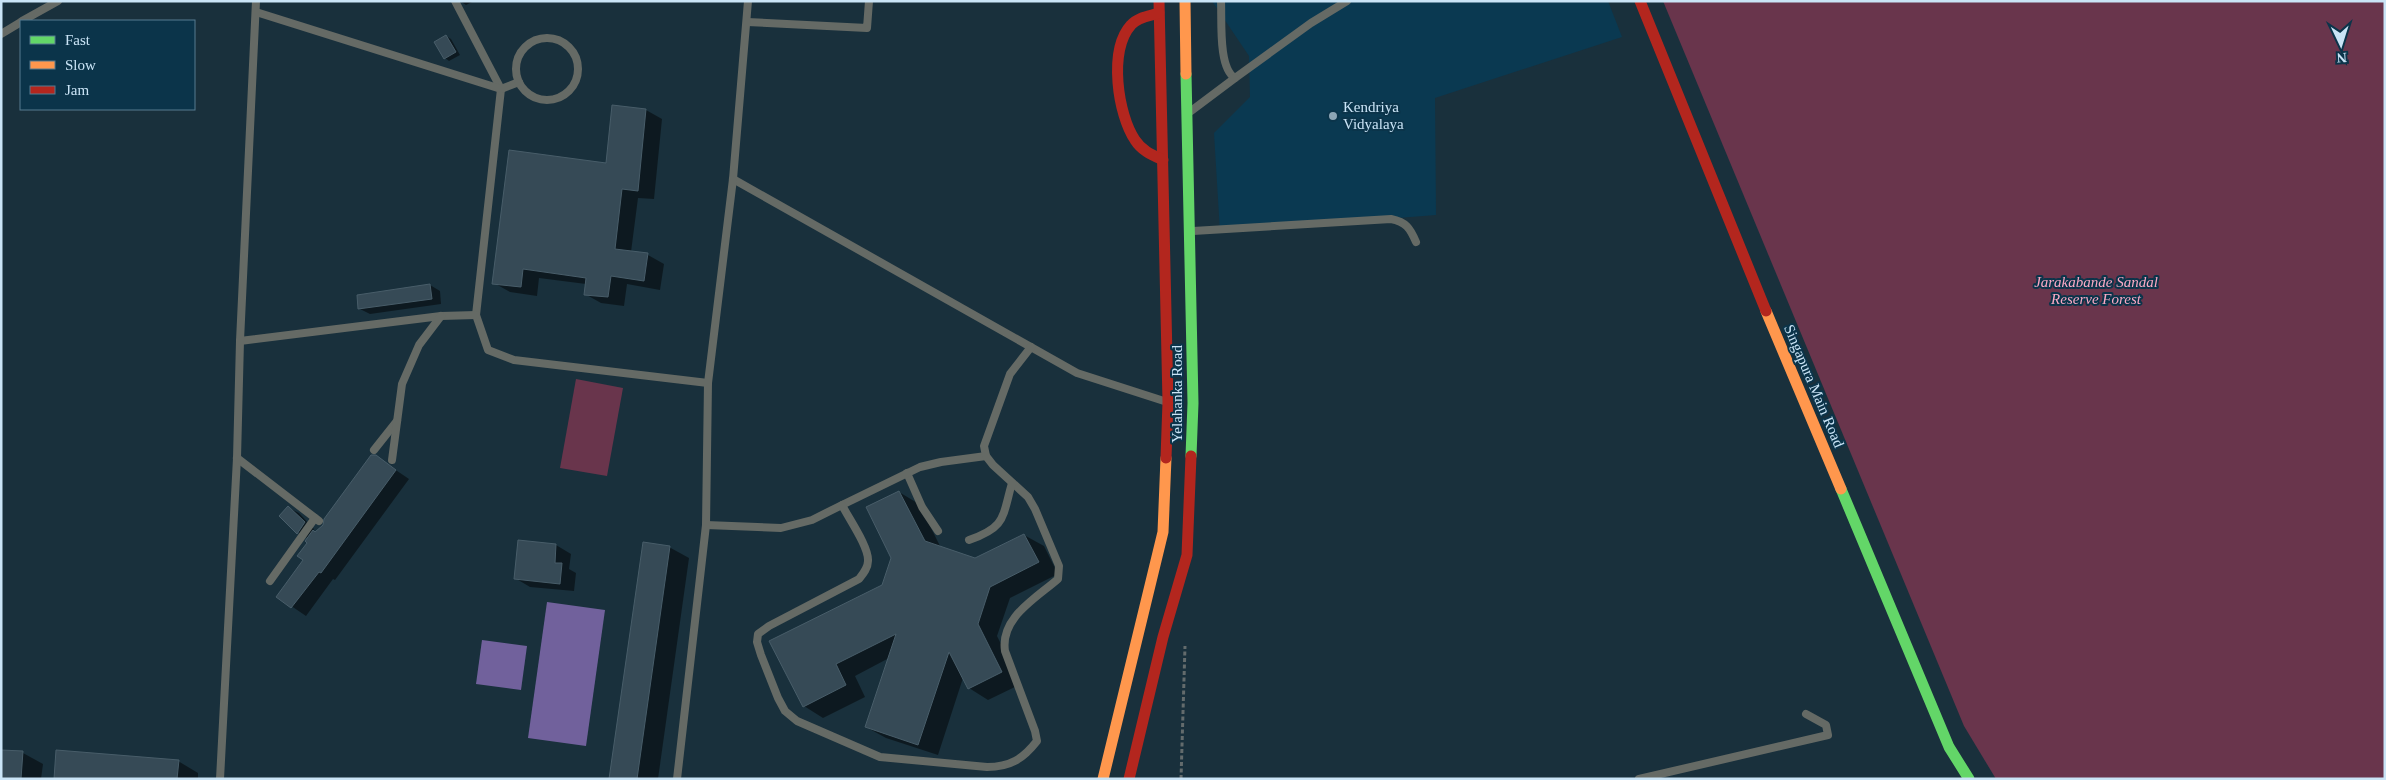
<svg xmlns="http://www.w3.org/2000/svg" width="2386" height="780" font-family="'Times New Roman',serif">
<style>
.built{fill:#0a3951}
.green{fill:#69354c}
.water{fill:#71619c}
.shadow{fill:#0007}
.building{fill:#364a56;stroke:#485d69}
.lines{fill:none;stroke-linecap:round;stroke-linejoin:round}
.path{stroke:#636b6c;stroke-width:3;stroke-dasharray:4 2.5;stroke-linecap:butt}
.lane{stroke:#656a65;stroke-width:8}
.fast{stroke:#63d668;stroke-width:11}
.slow{stroke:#ff974d;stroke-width:11}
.jam{stroke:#b3261e;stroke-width:11}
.poi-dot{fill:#8ca5b5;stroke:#0b344a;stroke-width:2}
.labels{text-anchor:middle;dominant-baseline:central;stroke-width:4;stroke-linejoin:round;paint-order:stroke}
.poi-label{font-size:15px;fill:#cae4f6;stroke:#0b344a;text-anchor:start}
.park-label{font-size:15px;font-style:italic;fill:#faa9c4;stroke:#0b344a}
.street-label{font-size:15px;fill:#cae4f6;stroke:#0b344a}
</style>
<rect width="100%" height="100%" fill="#19303c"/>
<polygon class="built" points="1212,1 1608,1 1622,37 1435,98 1436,215 1220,232 1214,133 1250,97 1249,56"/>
<g class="green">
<polygon points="1663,1 2385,1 2385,779 1996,779 1964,726"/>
<polygon points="576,379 623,388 607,476 560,468"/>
</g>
<g class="water">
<polygon points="547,602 605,610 586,746 528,738"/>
<polygon points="482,640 527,646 521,690 476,684"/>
</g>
<g class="shadow">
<polygon points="460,1 474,1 466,5"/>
<polygon points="446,36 451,39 460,55 449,61 445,58"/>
<polygon points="613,106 646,110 662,119 654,199 638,198 631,252 648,255 664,264 660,290 627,284 624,306 601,303 585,294 586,284 539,278 537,296 510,292 494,283 607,165"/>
<polygon points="430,285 440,291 441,304 370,314 360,309"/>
<polygon points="375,456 409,479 335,580 333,579 306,616 278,597 305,560 309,543 309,539 298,532 289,508 299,513 314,529 313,531 316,533 324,525"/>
<polygon points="899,492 919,504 941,548 976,559 1024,535 1044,546 1058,574 1010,598 997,636 1021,684 988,700 969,688 963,678 938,755 886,738 866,727 889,658 855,676 865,697 823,718 804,706 883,586 893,558"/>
<polygon points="556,545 571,554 569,569 576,573 574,591 530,587 515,578"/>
<polygon points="669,547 689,558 658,779 611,779"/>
<polygon points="23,753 43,764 41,779 1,779"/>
<polygon points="178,761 198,773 198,779 55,779"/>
</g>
<g class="building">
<polygon points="446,35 456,52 444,59 434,42"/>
<polygon points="612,105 646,109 638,191 622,189 615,249 648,253 644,281 611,276 608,297 584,295 586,278 523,269 521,287 492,284 509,150 606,163"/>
<polygon points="430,284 432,299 358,309 357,295"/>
<polygon points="371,455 376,455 396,470 321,573 319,572 291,608 276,597 303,560 297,556 307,543 305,541 313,530 315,532 323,525 324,519"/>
<polygon points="899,491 925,541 975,558 1024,534 1039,562 990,587 978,624 1002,672 968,689 949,652 918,745 865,727 896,634 836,664 846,685 803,707 769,641 882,585 891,558 866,507"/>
<polygon points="288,506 305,522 297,534 279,516"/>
<polygon points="518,540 556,544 555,563 562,563 560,584 514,579"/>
<polygon points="643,542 670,546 637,779 609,779"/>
<polygon points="1,750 23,751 21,779 1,779"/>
<polygon points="56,750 179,760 177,779 54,779"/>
</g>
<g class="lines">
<polyline class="path" points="1181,779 1185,646"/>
<g class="lane">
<polyline points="455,1 501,89 476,315 488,350 514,360 708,383"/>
<path d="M1221 1C1222 20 1218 68 1235 78L1311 23 1347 1"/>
<polyline points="256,12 501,89 519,82"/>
<polyline points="22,21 58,1"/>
<polyline points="747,22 867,28 869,1"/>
<polyline points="1,34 21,22"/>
<circle cx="547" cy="69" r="31"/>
<polyline points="1191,111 1235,78"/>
<polyline points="733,179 1077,373 1164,401"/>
<path d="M1193 231 1391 219C1406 222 1410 228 1416 242"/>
<polyline points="240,341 441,316 476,315"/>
<polyline points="374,450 397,421"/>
<polyline points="237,458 319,521"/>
<polyline points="392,460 402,384 419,345 441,316"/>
<polyline points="907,473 922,507 938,531"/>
<polyline points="842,505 920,467 941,462 986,456"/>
<path d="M706 525 781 528 812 520 842 505C849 519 869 547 868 561 868 568 863 574 859 579L769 626 758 634 757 642 761 655 778 698 785 711 797 721 880 757 987 767C1010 767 1023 759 1037 741L1035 731 1005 651C1000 618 1035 599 1058 579L1059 566 1035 509 1028 497 993 465 986 456 984 446 1010 374 1031 347"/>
<path d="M969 540C1006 527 1002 518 1012 483"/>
<polyline points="270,581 315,518"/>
<polyline points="220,779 237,458 240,341 256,1"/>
<polyline points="677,779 706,525 708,383 733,179 748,1"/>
<polyline points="1639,779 1828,735 1826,725 1806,714"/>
</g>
<g class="fast">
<polyline points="1186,74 1193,403 1191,456"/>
<polyline points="1841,489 1949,747 1969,779"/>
</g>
<g class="slow">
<polyline points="1185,1 1186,74"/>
<polyline points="1766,311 1841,489"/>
<polyline points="1103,779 1163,532 1166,458"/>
</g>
<g class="jam">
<polyline points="1159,1 1168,402 1166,458"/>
<polyline points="1640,1 1766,311"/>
<path d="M1159 13C1150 16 1138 17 1131 25 1108 50 1118 115 1135 140 1142 151 1152 155 1163 160"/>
<polyline points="1129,779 1163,637 1187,555 1191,456"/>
</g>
</g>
<circle class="poi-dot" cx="1333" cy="116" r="5"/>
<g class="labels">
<g class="poi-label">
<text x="1343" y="107">Kendriya<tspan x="1343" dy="17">Vidyalaya</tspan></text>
</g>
<g class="park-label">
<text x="2096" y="282">Jarakabande Sandal<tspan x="2096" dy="17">Reserve Forest</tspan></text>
</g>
<g class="street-label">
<text transform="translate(1814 386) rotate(67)">Singapura Main Road</text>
<text transform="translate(1177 394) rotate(-90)">Yelahanka Road</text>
</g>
</g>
<rect width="2386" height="780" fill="none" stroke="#cae4f6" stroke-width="5"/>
<rect x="20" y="20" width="175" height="90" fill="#0b344a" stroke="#577a8f"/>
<rect x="30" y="36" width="25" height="8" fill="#63d668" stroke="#577a8f"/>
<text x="65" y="45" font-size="15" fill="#cae4f6">Fast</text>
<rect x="30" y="61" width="25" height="8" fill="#ff974d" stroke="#577a8f"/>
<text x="65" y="70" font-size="15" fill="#cae4f6">Slow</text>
<rect x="30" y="86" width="25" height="8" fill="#b3261e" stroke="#577a8f"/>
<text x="65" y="95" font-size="15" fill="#cae4f6">Jam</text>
<g transform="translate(2341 45) rotate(176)" stroke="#0b344a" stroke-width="4" paint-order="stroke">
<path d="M0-4L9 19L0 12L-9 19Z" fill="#cae4f6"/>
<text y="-8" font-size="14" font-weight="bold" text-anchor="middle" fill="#cae4f6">N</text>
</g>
</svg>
